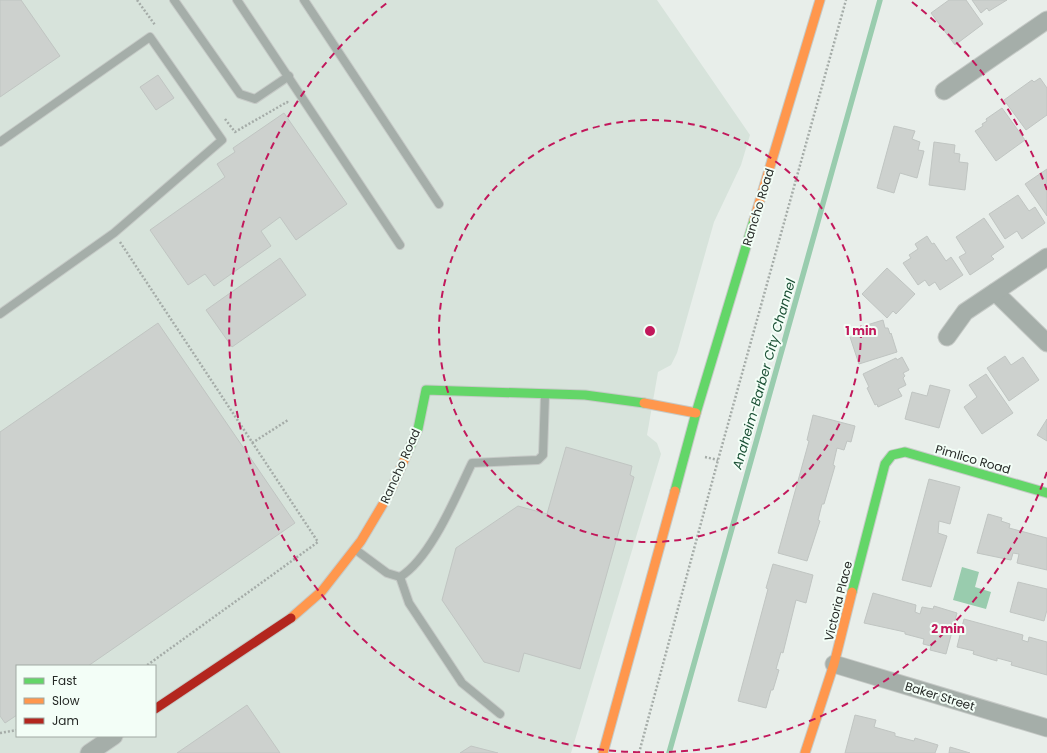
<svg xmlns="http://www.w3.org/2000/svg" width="1047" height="753" font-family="Poppins,sans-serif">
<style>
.built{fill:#d7e3db;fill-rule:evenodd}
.water{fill:#99ccae}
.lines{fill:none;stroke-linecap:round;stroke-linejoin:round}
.stream{stroke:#99ccae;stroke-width:5.5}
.building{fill:#cdd1ce;stroke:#c0c5c2}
.lane-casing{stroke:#c6cac7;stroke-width:10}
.street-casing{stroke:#c6cac7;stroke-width:19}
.fast-casing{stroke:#c6cac7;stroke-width:11}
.slow-casing{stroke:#c6cac7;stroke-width:11}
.jam-casing{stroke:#c6cac7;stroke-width:11}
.path{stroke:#a5aca8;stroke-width:2.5;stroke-dasharray:2 2;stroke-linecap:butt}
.lane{stroke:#a5aea9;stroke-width:8}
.street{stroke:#a5aea9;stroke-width:17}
.fast{stroke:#63d668;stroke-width:9}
.slow{stroke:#ff974d;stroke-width:9}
.jam{stroke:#b3261e;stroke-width:9}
.ring{fill:none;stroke:#c2185b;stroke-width:2;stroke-dasharray:7 5}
.labels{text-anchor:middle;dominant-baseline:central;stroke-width:4;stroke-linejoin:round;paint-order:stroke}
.street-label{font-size:12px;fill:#252926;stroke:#f3fef7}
.water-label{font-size:13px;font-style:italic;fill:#1b5035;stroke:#f3fef7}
.centre{fill:#c2185b;stroke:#f3fef7;stroke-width:2}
.ring-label{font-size:12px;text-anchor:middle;font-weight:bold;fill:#c2185b;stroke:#f3fef7;stroke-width:4;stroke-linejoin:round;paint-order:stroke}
</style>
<rect width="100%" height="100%" fill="#e8eeea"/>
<path class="built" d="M0 0H657L750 135 741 165 714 222 677 353 671 365 658 372 647 435 657 443 661 454 571 753H0ZM17 666H155V736H17Z"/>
<polygon class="water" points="962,567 979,572 975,587 991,592 986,609 953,600"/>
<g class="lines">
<polyline class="stream" points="669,753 880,0"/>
</g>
<g class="building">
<polygon points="0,0 21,0 60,56 0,97"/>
<polygon points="949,0 966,0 983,24 955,45 931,13"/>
<polygon points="972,0 1007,0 989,11 987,8 981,13"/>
<polygon points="158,75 174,98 156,110 140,87"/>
<polygon points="1040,78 1047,88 1047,115 1026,130 1004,100 1032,80 1034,82"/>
<polygon points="1002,108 1025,140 996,161 975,131 983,126 982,124 987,121 986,119"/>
<polygon points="284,113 347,204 296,240 280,217 261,231 271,246 214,286 205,274 188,285 150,230 225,177 217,164 235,152 233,148"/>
<polygon points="894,126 915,131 912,139 920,142 918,150 924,151 917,178 900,173 894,193 877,188"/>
<polygon points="934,142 955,145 954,153 960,154 959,162 968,163 965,190 929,185"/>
<polygon points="1047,169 1047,216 1025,184"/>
<polygon points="1018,195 1029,211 1035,207 1045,223 1022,239 1017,231 1005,239 989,214"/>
<polygon points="984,218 1004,247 991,256 994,259 970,275 959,257 966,253 956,237"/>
<polygon points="927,236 932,244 934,243 946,261 951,257 963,275 940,290 935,282 929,286 925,280 918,285 903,263 911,258 909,255 918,249 915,244"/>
<polygon points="280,258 306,295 232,347 206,310"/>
<polygon points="887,268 915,294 896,314 893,311 887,318 862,294"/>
<polygon points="883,320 885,328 888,328 890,334 891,333 897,352 859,364 848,331"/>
<polygon points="158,323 295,523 88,666 17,666 17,715 5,723 0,716 0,432"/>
<polygon points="1005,356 1011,365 1023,357 1039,380 1009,401 987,368"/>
<polygon points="902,357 909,370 903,373 905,376 903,378 906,385 898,389 902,396 878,407 877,404 875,405 867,388 869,387 863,374 896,358 897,360"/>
<polygon points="986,374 1013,413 982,434 964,407 977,397 969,385"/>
<polygon points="930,385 950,390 939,428 905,419 912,392 927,396"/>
<polygon points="813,415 855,426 851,442 847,441 844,450 837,448 833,465 835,466 824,504 822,504 818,520 820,521 807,561 778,553 809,441 807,440"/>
<polygon points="1047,419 1047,441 1037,435"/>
<polygon points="566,447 632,466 630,475 634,477 580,669 524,653 519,672 484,662 442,600 456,548 518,506 547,514"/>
<polygon points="929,479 960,487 950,524 939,521 938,533 947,536 931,587 902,580"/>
<polygon points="988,514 1002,518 1001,521 1010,524 1009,528 1047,538 1047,570 1017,563 1019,554 1013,553 1011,560 977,553"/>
<polygon points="773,564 813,575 806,603 796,600 783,653 781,652 776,669 779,670 773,690 771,690 766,708 738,701 768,589 766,588"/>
<polygon points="1018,582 1047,589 1047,610 1044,621 1010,612"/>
<polygon points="873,593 916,605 915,612 920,614 922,607 933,609 934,606 957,613 946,654 930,650 931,646 923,644 924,639 905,634 905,632 864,623"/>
<polygon points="964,619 1023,635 1022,640 1028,642 1029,637 1047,642 1047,675 1011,665 1012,662 997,658 997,661 973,654 974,651 957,647"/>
<polygon points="247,705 280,753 177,753"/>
<polygon points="855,715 876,720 874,727 895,733 895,736 914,741 915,738 938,745 935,753 845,753"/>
<polygon points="471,746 498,753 460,753"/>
<polygon points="950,747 970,753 949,753"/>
</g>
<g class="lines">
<defs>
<g id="lane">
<polyline points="174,0 240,94 255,99 289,76"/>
<polyline points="237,0 400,245"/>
<polyline points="304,0 439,204"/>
<polyline points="0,142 150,37 222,140 114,233 0,314"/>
<path d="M356 550 387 573 400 577C431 558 456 496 472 463L538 460 543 455 545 395"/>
<polyline points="400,577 409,603 462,683 500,714"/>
</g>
<g id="street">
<polyline points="944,91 1047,20"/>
<polyline points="995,292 1047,343"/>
<polyline points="947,337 965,312 1047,257"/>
<polyline points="834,664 1047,728"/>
<polyline points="89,753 114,736"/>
</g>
<g id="fast">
<polyline points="406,456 418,429 426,390 585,395 644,403"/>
<polyline points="675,491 696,413 754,220"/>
<polyline points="852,592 885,464 892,455 905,452 1047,493"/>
</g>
<g id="slow">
<polyline points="754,220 820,0"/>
<polyline points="644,403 696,413"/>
<polyline points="291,618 322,591 361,541 389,494 406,456"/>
<polyline points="603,753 675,491"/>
<polyline points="805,753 834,664 852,592"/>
</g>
<polyline id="jam" points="155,709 291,618"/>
</defs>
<use href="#lane" class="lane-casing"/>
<use href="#street" class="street-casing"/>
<use href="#fast" class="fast-casing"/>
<use href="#slow" class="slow-casing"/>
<use href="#jam" class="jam-casing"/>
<g class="path">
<polyline points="137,0 155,25"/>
<polyline points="225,119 235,132 287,102 288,103"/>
<polyline points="120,242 318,542 146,666"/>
<polyline points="252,443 288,420"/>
<polyline points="705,457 718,460"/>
<polyline points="0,733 17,730"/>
<polyline points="639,753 718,460 846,0"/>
</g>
<use href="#lane" class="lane"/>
<use href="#street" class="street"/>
<use href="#fast" class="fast"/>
<use href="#slow" class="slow"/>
<use href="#jam" class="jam"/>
</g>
<g class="ring">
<circle cx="650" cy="331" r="211"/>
<path d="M1047 472A421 421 0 1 1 388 2M912 2A421 421 0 0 1 1047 190"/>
</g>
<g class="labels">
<g class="street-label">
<text transform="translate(758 207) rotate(-73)">Rancho Road</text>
<text transform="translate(973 459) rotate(16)">Pimlico Road</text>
<text transform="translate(400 466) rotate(-66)">Rancho Road</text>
<text transform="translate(838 601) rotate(-76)">Victoria Place</text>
<text transform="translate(940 696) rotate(17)">Baker Street</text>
</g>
<g class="water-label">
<text transform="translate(764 374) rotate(-74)">Anaheim-Barber City Channel</text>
</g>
</g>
<circle cx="650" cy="331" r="6" class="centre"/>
<g class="ring-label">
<text x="861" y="335">1 min</text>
<text x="948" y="633">2 min</text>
</g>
<rect x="16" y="665" width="140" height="72" fill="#f3fef7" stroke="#a1a9a3"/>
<rect x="24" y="678" width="20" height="6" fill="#63d668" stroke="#a1a9a3"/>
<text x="52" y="685" font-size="12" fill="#252926">Fast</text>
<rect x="24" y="698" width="20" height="6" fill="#ff974d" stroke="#a1a9a3"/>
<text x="52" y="705" font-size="12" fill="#252926">Slow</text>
<rect x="24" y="718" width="20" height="6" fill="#b3261e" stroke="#a1a9a3"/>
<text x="52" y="725" font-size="12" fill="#252926">Jam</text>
</svg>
